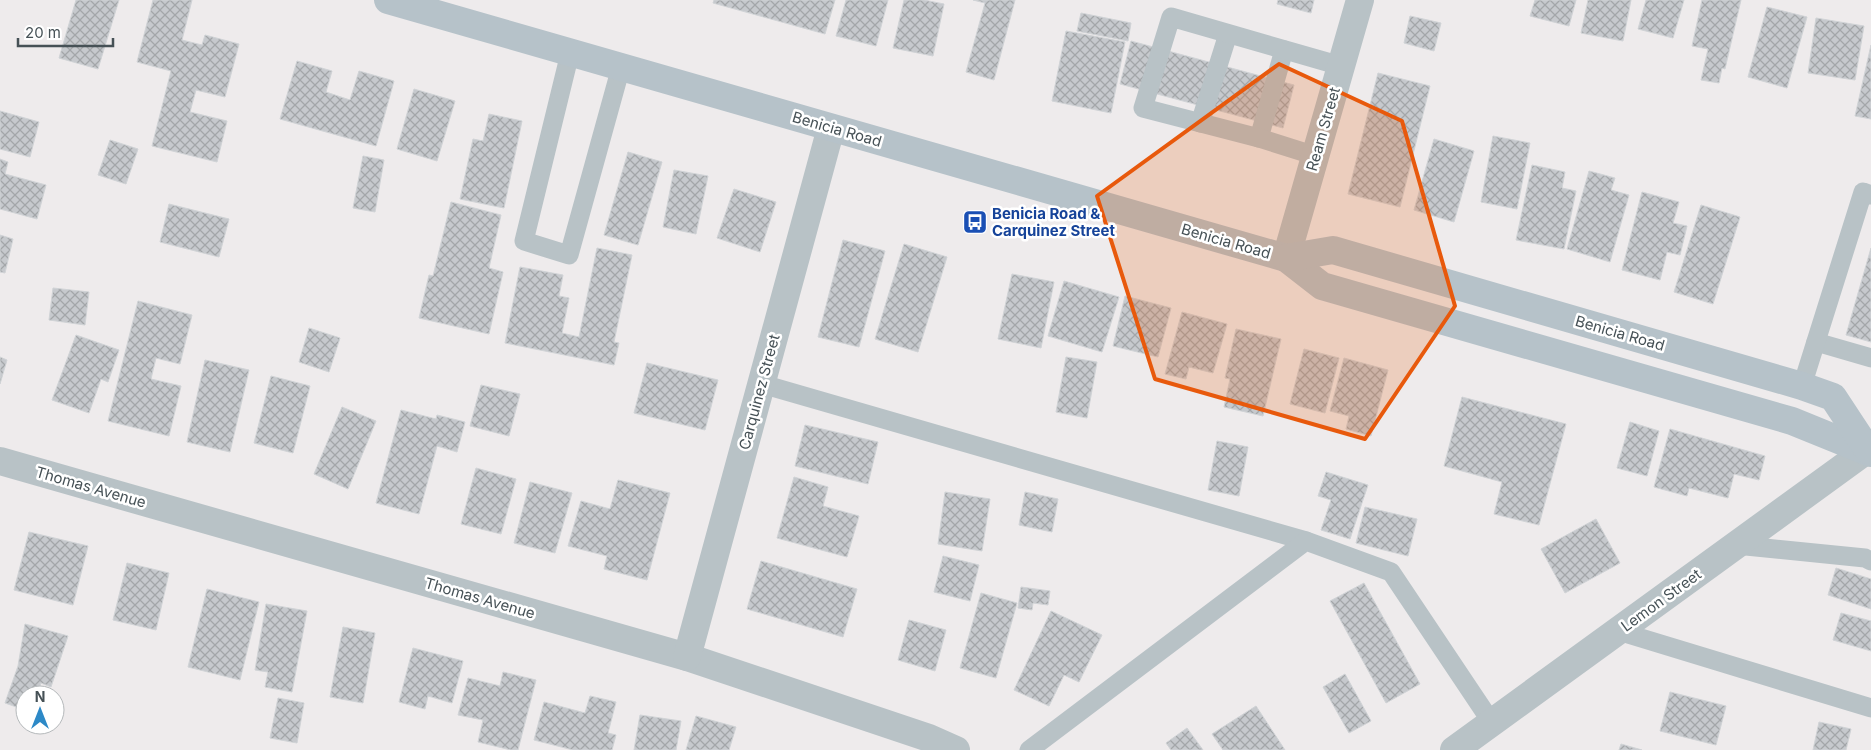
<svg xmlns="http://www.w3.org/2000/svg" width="1871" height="750" font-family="Inter,sans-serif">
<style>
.building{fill:url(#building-cross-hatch);stroke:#d0d3d6}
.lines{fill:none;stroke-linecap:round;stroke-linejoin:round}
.service{stroke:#b8c2c6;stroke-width:19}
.minor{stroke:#b8c2c6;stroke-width:28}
.tertiary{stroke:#b8c2c6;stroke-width:28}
.secondary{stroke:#b6c2c9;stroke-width:28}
.marked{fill:#e8590c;fill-opacity:0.2;stroke:#e8590c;stroke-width:4;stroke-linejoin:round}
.labels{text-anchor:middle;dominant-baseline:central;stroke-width:5;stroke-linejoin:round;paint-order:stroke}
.street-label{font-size:15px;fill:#465156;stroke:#fff}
.transit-label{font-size:15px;font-weight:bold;fill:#164399;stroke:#fff;text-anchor:start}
</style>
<defs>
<pattern id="building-cross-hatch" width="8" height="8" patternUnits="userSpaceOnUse" patternTransform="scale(1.25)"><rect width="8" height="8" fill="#c6c9cd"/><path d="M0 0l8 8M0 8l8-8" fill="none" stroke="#a3a6a9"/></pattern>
</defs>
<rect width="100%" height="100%" fill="#eeebec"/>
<g class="building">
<polygon points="76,0 119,0 98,69 59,58"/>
<polygon points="153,0 192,0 182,40 202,45 205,35 239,44 225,97 196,90 190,112 227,121 217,162 152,146 171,71 137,62"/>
<polygon points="714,0 835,0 825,34 713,3"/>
<polygon points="846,0 888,0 876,46 836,36"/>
<polygon points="904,0 924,0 944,4 933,56 893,48"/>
<polygon points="973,0 1015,0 994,80 966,72 985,3"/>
<polygon points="1278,0 1314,0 1311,13 1277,4"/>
<polygon points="1535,0 1576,0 1569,26 1530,16"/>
<polygon points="1588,0 1631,0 1623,41 1581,33"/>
<polygon points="1646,0 1684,0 1673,38 1638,29"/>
<polygon points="1702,0 1741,0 1725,69 1722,68 1719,83 1701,80 1708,49 1692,46"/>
<polygon points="1767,7 1807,17 1787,88 1748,77"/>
<polygon points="1081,13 1131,23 1128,41 1077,31"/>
<polygon points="1410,16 1441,23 1434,51 1404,43"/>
<polygon points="1816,18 1864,26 1855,80 1808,73"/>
<polygon points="1066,31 1125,42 1111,113 1052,101"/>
<polygon points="1131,41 1294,85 1283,128 1120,84"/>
<polygon points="1871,45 1871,119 1855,116"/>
<polygon points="297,61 332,71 326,92 350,100 359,71 394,81 376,146 280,119"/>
<polygon points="1378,73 1430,86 1400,207 1348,194"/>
<polygon points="414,89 455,101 437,161 397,149"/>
<polygon points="0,111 39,122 30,157 0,149"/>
<polygon points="489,114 522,121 504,208 460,199 473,139 483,141"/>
<polygon points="1493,136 1530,143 1517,209 1481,202"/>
<polygon points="1434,139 1474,151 1454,222 1414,210"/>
<polygon points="110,140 138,149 126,184 98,175"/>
<polygon points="628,152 662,162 638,245 604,235"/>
<polygon points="363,156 384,160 375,212 353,208"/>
<polygon points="0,159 8,162 5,174 46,185 37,219 0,209"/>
<polygon points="1532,165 1565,172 1562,188 1576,191 1564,249 1516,240"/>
<polygon points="674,170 708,176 696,234 663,227"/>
<polygon points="1589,171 1615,178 1611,190 1629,195 1610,262 1567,249"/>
<polygon points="734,189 776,202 760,252 717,238"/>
<polygon points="1642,192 1679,202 1673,223 1687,226 1680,255 1667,252 1660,280 1622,270"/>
<polygon points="451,202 501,215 489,268 503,272 489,334 419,318 429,275 433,276"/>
<polygon points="169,204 229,219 219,257 160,242"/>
<polygon points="1701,205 1740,217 1713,304 1674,292"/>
<polygon points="0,235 13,239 5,273 0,272"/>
<polygon points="843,240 885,251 859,347 818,337"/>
<polygon points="904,244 947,257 918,352 875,339"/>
<polygon points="597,248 632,255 614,342 619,343 614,365 505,343 520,267 563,275 559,296 569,298 562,333 579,337"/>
<polygon points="1871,248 1871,342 1846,335"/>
<polygon points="1012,274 1054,282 1041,348 998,339"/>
<polygon points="1064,281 1119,297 1102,352 1048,336"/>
<polygon points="53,288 89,292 85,325 49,320"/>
<polygon points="1125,296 1171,308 1158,357 1113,346"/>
<polygon points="138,301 192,315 180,364 156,358 151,379 181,386 169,436 108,421"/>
<polygon points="1182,312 1227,324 1213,373 1189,367 1186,379 1165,374"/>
<polygon points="309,328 340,338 329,372 299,362"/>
<polygon points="1236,329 1281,339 1263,416 1224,407 1230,379 1225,378"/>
<polygon points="76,335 119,350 108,382 101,379 89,413 52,400"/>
<polygon points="1304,349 1339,358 1325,413 1290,404"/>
<polygon points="0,357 7,360 0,384"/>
<polygon points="1066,357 1097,362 1087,418 1056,412"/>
<polygon points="1344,358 1388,370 1371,436 1346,429 1349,416 1330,411"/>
<polygon points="205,360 249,370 230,452 187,442"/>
<polygon points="647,363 718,380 705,430 634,413"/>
<polygon points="271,376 310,386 293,453 254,443"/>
<polygon points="481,385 520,394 509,436 470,426"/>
<polygon points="1462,397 1566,424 1539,525 1494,514 1502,482 1444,466"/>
<polygon points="342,407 376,421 348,489 314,474"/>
<polygon points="401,410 436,419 437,415 465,422 457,452 437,446 419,514 376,503"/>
<polygon points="1630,422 1659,431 1647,476 1617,468"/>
<polygon points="805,425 878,442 868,484 795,466"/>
<polygon points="1670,429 1765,456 1759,480 1734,474 1728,498 1689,488 1687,496 1654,487"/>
<polygon points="1217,441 1248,447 1239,496 1208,490"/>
<polygon points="476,468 516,479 501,534 461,524"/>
<polygon points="1326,472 1368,485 1350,539 1321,530 1331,500 1318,496"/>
<polygon points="794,477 828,487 823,506 859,516 847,557 777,538"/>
<polygon points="618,480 670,493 647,580 604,569 607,556 568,546 581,501 610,509"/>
<polygon points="530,482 572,493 555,553 514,543"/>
<polygon points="945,492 990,499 982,551 938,544"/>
<polygon points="1025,492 1058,499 1052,532 1019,525"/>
<polygon points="1365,507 1417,519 1408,556 1356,543"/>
<polygon points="1596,519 1620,563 1565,593 1541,549"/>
<polygon points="29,532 88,546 73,605 14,590"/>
<polygon points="943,556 979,565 970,601 934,592"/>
<polygon points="761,561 857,589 843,637 747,609"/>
<polygon points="127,563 169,573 156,630 113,620"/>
<polygon points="1836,568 1871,579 1871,609 1828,595"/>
<polygon points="1364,583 1420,684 1386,703 1330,601"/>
<polygon points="1021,587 1050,591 1048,605 1033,603 1032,610 1018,608"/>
<polygon points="207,589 259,602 240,680 188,667"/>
<polygon points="981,593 1017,603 996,678 960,668"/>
<polygon points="266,604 307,611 292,692 265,687 268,672 255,670"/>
<polygon points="1051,611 1102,635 1079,682 1064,675 1049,706 1014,690"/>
<polygon points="1841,613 1871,621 1871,651 1833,640"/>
<polygon points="909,620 946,630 935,671 898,660"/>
<polygon points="25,624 68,636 51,687 41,683 37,695 25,695 25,710 5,703 18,666"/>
<polygon points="343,627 375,633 363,703 330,697"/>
<polygon points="413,648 463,661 452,703 428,696 425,709 399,702"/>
<polygon points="503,672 536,680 518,750 511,750 478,742 483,720 458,715 468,678 500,686"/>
<polygon points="1345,674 1371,721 1349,733 1323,687"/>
<polygon points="1670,692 1726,706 1716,745 1660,731"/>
<polygon points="590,696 616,702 608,733 616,735 612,750 573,750 534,740 544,702 585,713"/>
<polygon points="278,698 304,703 297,743 270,738"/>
<polygon points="1256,706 1285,750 1223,750 1212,734"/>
<polygon points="640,715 681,721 676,750 634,750"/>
<polygon points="696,716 736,727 729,750 686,750"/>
<polygon points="1819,722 1851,729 1846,750 1813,750"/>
<polygon points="1187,728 1203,750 1171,750 1166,743"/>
<polygon points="1621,744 1642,750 1619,750"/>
</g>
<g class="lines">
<g class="service">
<polyline points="570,53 524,241 569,255 621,67"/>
<polyline points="1200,123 1228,34"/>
<polyline points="1259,138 1284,50"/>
<polyline points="1316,156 1259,138 1143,108 1171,17 1341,66"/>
<polyline points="1816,342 1871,358"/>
<polyline points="762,384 1306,541"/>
<polyline points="1802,386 1863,192 1871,195"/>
<polyline points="1736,545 1865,558 1871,561"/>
<polyline points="1618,631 1871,708"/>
<polyline points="1029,750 1306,541 1391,572 1492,723"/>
</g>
<g class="minor">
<polyline points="1286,258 1360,0"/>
<polyline points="0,461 687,657 929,738 956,750"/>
<polyline points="687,657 831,128"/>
</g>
<polyline class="tertiary" points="1454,750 1871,447"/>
<g class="secondary">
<polyline points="388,0 1286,258 1322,286 1792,421 1871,453"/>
<polyline points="1286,258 1333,250 1802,386 1833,397 1868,450"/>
</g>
</g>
<path class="marked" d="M1279 64 1402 121 1455 306 1365 439 1155 379 1097 196Z"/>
<defs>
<symbol id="bus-square" viewBox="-11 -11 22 22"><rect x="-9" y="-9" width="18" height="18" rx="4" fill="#1a4fb4" stroke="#fff"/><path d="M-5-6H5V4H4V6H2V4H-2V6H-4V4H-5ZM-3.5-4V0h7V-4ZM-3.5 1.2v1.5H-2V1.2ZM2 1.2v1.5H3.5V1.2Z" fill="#fff"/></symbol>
</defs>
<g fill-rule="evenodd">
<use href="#bus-square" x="961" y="208" width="28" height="28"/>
</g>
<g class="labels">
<g class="street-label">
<text transform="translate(837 129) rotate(16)">Benicia Road</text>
<text transform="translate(1323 129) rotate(-74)">Ream Street</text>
<text transform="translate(1226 241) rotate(16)">Benicia Road</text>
<text transform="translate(1620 333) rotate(16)">Benicia Road</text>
<text transform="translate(759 392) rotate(-75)">Carquinez Street</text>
<text transform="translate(91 487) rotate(16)">Thomas Avenue</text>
<text transform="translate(480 598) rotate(16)">Thomas Avenue</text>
<text transform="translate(1661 600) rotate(-36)">Lemon Street</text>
</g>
<g class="transit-label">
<text x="992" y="213">Benicia Road &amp;<tspan x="992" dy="17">Carquinez Street</tspan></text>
</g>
</g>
<g transform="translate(40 710)"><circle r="24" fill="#ffffff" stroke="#b5b9bb"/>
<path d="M0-4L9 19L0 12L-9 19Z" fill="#2d89c7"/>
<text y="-8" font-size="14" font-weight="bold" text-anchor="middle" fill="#465156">N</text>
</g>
<path d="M18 38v8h95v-8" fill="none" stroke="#465156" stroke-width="2.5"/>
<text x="25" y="38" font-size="15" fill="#465156" stroke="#ffffff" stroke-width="4" paint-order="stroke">20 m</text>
</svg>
